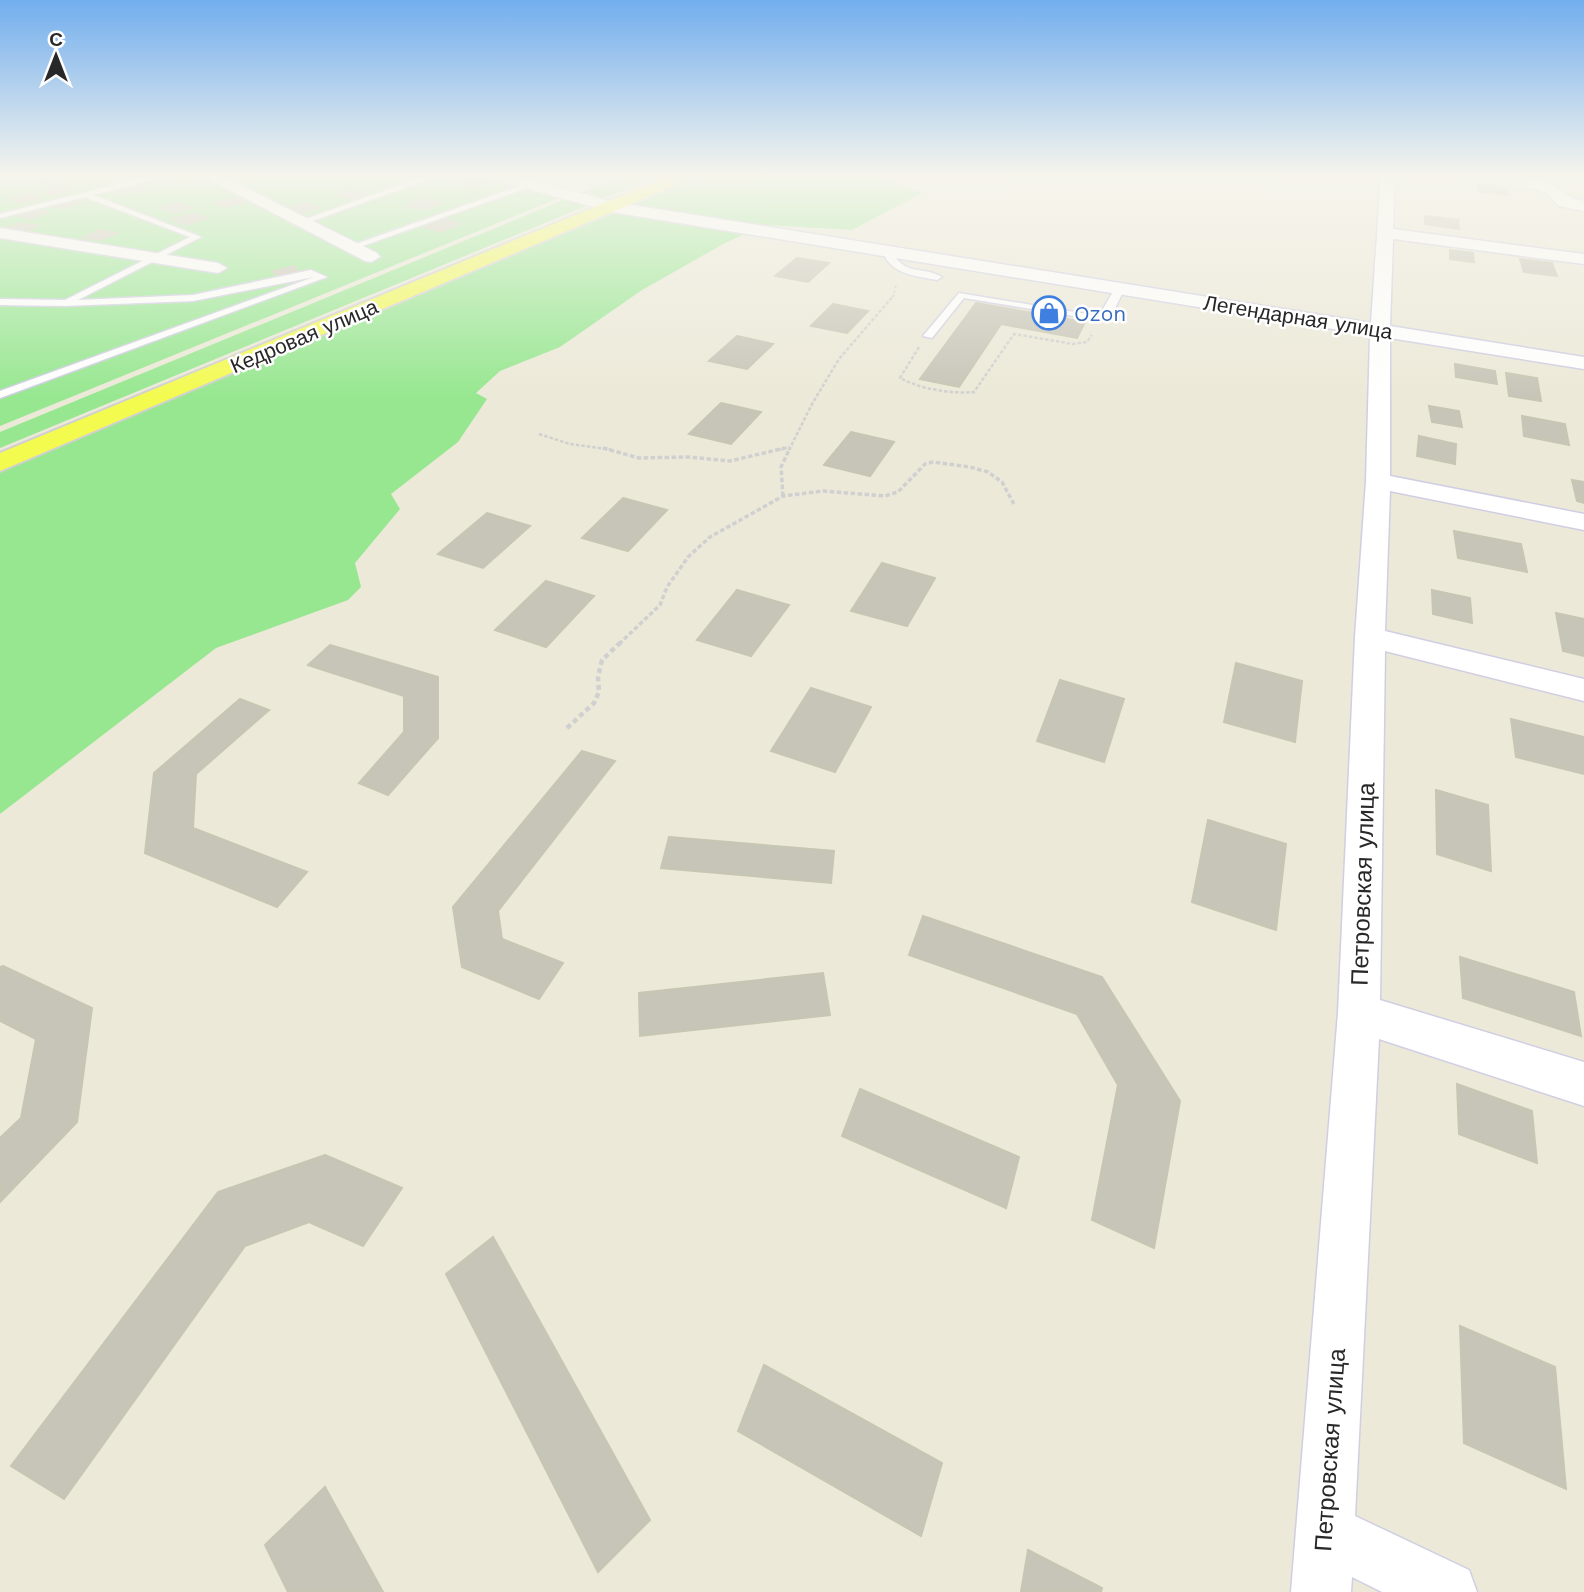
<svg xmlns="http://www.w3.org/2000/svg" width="1584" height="1592" font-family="'Work Sans',sans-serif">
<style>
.green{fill:#96e790}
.building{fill:#c7c5b8;stroke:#c7c6b2;stroke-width:2}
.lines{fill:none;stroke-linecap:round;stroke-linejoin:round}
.lane-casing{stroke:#d0cee3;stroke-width:3}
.street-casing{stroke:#d0cee3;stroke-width:3}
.primary-casing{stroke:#d0d0d0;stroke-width:4}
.path-far3{stroke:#d0d0d0;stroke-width:2;stroke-dasharray:2.5 2;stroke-linecap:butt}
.path-far2{stroke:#d0d0d0;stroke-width:2.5;stroke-dasharray:3.5 2;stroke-linecap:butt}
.path-far1{stroke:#d0d0d0;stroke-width:3.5;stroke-dasharray:4.5 2.5;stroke-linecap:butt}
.path{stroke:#d0d0d0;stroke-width:4.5;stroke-dasharray:5 3.5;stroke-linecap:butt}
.lane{fill:#fff;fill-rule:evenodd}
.street{fill:#fff;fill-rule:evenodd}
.primary{fill:#f3fb4f;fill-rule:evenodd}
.labels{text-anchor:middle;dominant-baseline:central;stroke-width:5;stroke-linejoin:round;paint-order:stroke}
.far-shop-label{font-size:21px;fill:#366cbe;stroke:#fff;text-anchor:start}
.far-street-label{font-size:21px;fill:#282828;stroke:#fff}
.street-label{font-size:24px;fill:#282828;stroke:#fff}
</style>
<rect width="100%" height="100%" fill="#ece9d8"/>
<g class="green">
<polygon points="0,175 474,175 559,198 0,426"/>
<polygon points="624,175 661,175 0,448 0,432"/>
<polygon points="702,175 872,175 922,193 852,230 764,225 725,243 642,290 560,347 500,371 476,393 487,399 458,442 391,494 400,509 355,563 361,587 348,600 216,648 0,814 0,472"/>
</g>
<g class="building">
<polygon points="36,175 66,175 42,182 32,179 35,178 30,176"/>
<polygon points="472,178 490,181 476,188 457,184"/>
<polygon points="138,185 146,189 125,194 117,190"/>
<polygon points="1478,185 1507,188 1508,195 1479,191"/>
<polygon points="62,186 73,190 53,195 42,191"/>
<polygon points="350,190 365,194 351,199 336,196"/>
<polygon points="31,193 42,198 21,203 11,199"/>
<polygon points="236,198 244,202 224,207 215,203"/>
<polygon points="72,199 84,202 63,209 52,205"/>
<polygon points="421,199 441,203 425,210 406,206"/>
<polygon points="180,202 193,208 174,213 162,208"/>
<polygon points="306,203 319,208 297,215 283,210"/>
<polygon points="33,210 49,212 31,219 16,216"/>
<polygon points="194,213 207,218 185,225 172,219"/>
<polygon points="1425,216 1458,220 1459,229 1425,224"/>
<polygon points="446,219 461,224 439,232 424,227"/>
<polygon points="20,223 38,226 21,233 3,230"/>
<polygon points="99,230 117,233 101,240 83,238"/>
<polygon points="1450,250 1473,253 1474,262 1450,259"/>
<polygon points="797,258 829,263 808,282 775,276"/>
<polygon points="1520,259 1552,263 1557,276 1524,272"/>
<polygon points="294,266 299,272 278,277 273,271"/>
<polygon points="976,303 1085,322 1077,338 1001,324 959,387 920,379"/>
<polygon points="833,304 868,311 847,333 811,326"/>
<polygon points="737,336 773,344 747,369 709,361"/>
<polygon points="1455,364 1495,371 1497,384 1456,377"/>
<polygon points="1506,373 1537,378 1541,401 1509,396"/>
<polygon points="721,403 761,412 731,444 689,434"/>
<polygon points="1429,406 1459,411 1462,427 1432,422"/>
<polygon points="1522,416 1565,424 1569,445 1524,436"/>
<polygon points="851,432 894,442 870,476 824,465"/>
<polygon points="1419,436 1456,444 1455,464 1417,456"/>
<polygon points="1572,480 1584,482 1584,503 1577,501"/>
<polygon points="623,498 667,510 628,551 582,538"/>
<polygon points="487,513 530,526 483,568 438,554"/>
<polygon points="1454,531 1521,544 1527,572 1458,558"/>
<polygon points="882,563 935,578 907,626 851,611"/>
<polygon points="546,581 594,596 546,647 495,630"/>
<polygon points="737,590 789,605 751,656 697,640"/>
<polygon points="1432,590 1470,598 1472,623 1433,614"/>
<polygon points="1556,613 1584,619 1584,656 1563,651"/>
<polygon points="330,645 438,677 438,738 388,795 359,783 404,732 404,696 308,665"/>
<polygon points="1236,663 1302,681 1295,742 1224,722"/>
<polygon points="1060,680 1124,699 1104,762 1037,741"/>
<polygon points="811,688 871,707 835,772 771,751"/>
<polygon points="240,699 269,710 196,774 193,828 307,872 277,907 145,853 154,773"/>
<polygon points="1511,719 1584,737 1584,774 1516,757"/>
<polygon points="582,751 615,761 498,911 502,939 563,963 539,999 462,967 453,907"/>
<polygon points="1436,790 1488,805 1491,871 1437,854"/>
<polygon points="1208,820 1286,844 1276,930 1192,902"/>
<polygon points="669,837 834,851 831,883 661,868"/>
<polygon points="923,916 1102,977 1180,1101 1154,1248 1092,1220 1118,1085 1077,1014 909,955"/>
<polygon points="1460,957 1574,992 1581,1036 1463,998"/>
<polygon points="3,966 92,1008 77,1122 0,1202 0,1138 21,1118 36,1039 0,1021 0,967"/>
<polygon points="823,973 830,1015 640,1036 639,993"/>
<polygon points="1457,1084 1532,1111 1537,1163 1459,1134"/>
<polygon points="860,1089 1019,1157 1006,1208 842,1136"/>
<polygon points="325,1155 402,1188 363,1246 309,1222 245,1246 64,1499 11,1466 218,1192"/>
<polygon points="493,1237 650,1520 598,1572 446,1274"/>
<polygon points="1460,1326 1555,1367 1566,1489 1464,1443"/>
<polygon points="764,1365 942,1463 921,1536 738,1431"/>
<polygon points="325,1487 383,1592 288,1592 265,1545"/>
<polygon points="1028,1550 1102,1588 1101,1592 1021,1592"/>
</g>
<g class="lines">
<defs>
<g id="lane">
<polygon points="154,175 167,175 93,195 201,237 78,300 193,295 311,270 327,277 0,398 0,391 314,277 193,301 64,306 0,305 0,299 65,300 190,237 85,197 0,218 0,214"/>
<polygon points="429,175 440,175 304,224 297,222"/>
<polygon points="531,182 538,184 354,249 347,247"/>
<path d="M883 249H889C909 279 918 264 942 277L937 280C916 276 887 274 883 249Z"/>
<polygon points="1120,285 1125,288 1111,316 1104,321 964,298 932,338 923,336 959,293 1099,316 1115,288"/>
</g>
<g id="street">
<polygon points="0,175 13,175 0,181"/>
<polygon points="201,175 220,175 377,253 380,257 371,262 365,261"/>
<polygon points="488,175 512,175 613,202 1371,323 1381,175 1395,175 1393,229 1584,254 1584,264 1393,239 1390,326 1584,357 1584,369 1390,338 1390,476 1584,514 1584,530 1390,491 1385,631 1584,679 1584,701 1385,651 1380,1000 1584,1062 1584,1106 1379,1039 1355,1516 1469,1570 1477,1592 1382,1592 1352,1577 1351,1592 1291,1592 1338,1013 1355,637 1366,481 1370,335 612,212 490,178"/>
<path d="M1459 175C1485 175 1515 173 1541 181 1560 187 1564 198 1584 201V211L1559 206 1548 194 1533 188 1466 179Z"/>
<polygon points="0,228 218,263 227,268 218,273 0,238"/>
</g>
<polygon id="primary" points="672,175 694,175 692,178 0,471 0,453"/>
</defs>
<use href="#lane" class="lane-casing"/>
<use href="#street" class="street-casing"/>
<use href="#primary" class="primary-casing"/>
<polyline class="path-far3" points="893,297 896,285"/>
<g class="path-far2">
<path d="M919 347 900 378C920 389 951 394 974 392L1014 334 1073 344 1087 342 1092 335"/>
<polyline points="539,434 570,444 614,450"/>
<polyline points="778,450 790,447"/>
<polyline points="789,450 812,404 839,359 894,295"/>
</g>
<g class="path-far1">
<polyline points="603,448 639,458 688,457 730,461 785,448"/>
<polyline points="783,496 781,467 790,448"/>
<polyline points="619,644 660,605 667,587 688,557 710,537 783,496 823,491 885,496 898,492 925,464 933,462 970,467 988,472 1002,482 1015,506"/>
</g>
<polyline class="path" points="567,728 594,703 599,692 598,677 602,660 621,642"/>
<use href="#lane" class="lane"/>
<use href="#street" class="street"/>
<use href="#primary" class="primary"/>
</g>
<linearGradient id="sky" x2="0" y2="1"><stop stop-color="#72aeee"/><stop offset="0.44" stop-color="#f6f5ed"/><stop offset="1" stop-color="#f6f5ed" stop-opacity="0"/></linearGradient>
<rect width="1584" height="398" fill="url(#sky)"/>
<defs>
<symbol id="shop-ring" viewBox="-11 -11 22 22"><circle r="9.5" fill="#fff" stroke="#3f7fe0" stroke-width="1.5"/><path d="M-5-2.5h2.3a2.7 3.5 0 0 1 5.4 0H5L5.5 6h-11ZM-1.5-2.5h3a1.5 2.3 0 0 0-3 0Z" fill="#3f7fe0"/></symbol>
</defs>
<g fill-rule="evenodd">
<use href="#shop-ring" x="1030" y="294" width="38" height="38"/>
</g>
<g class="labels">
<g class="far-shop-label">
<text x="1074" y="313">Ozon</text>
</g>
<g class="far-street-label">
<text transform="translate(1298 317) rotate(9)">Легендарная улица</text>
<text transform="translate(304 336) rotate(-23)">Кедровая улица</text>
</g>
<g class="street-label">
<text transform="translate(1363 884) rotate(-88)">Петровская улица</text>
<text transform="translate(1330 1450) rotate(-86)">Петровская улица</text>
</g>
</g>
<g transform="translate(56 56)" stroke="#ffffff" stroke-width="5" paint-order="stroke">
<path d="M0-5L12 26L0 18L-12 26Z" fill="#282828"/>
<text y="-10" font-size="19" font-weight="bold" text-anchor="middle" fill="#282828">С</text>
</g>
</svg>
